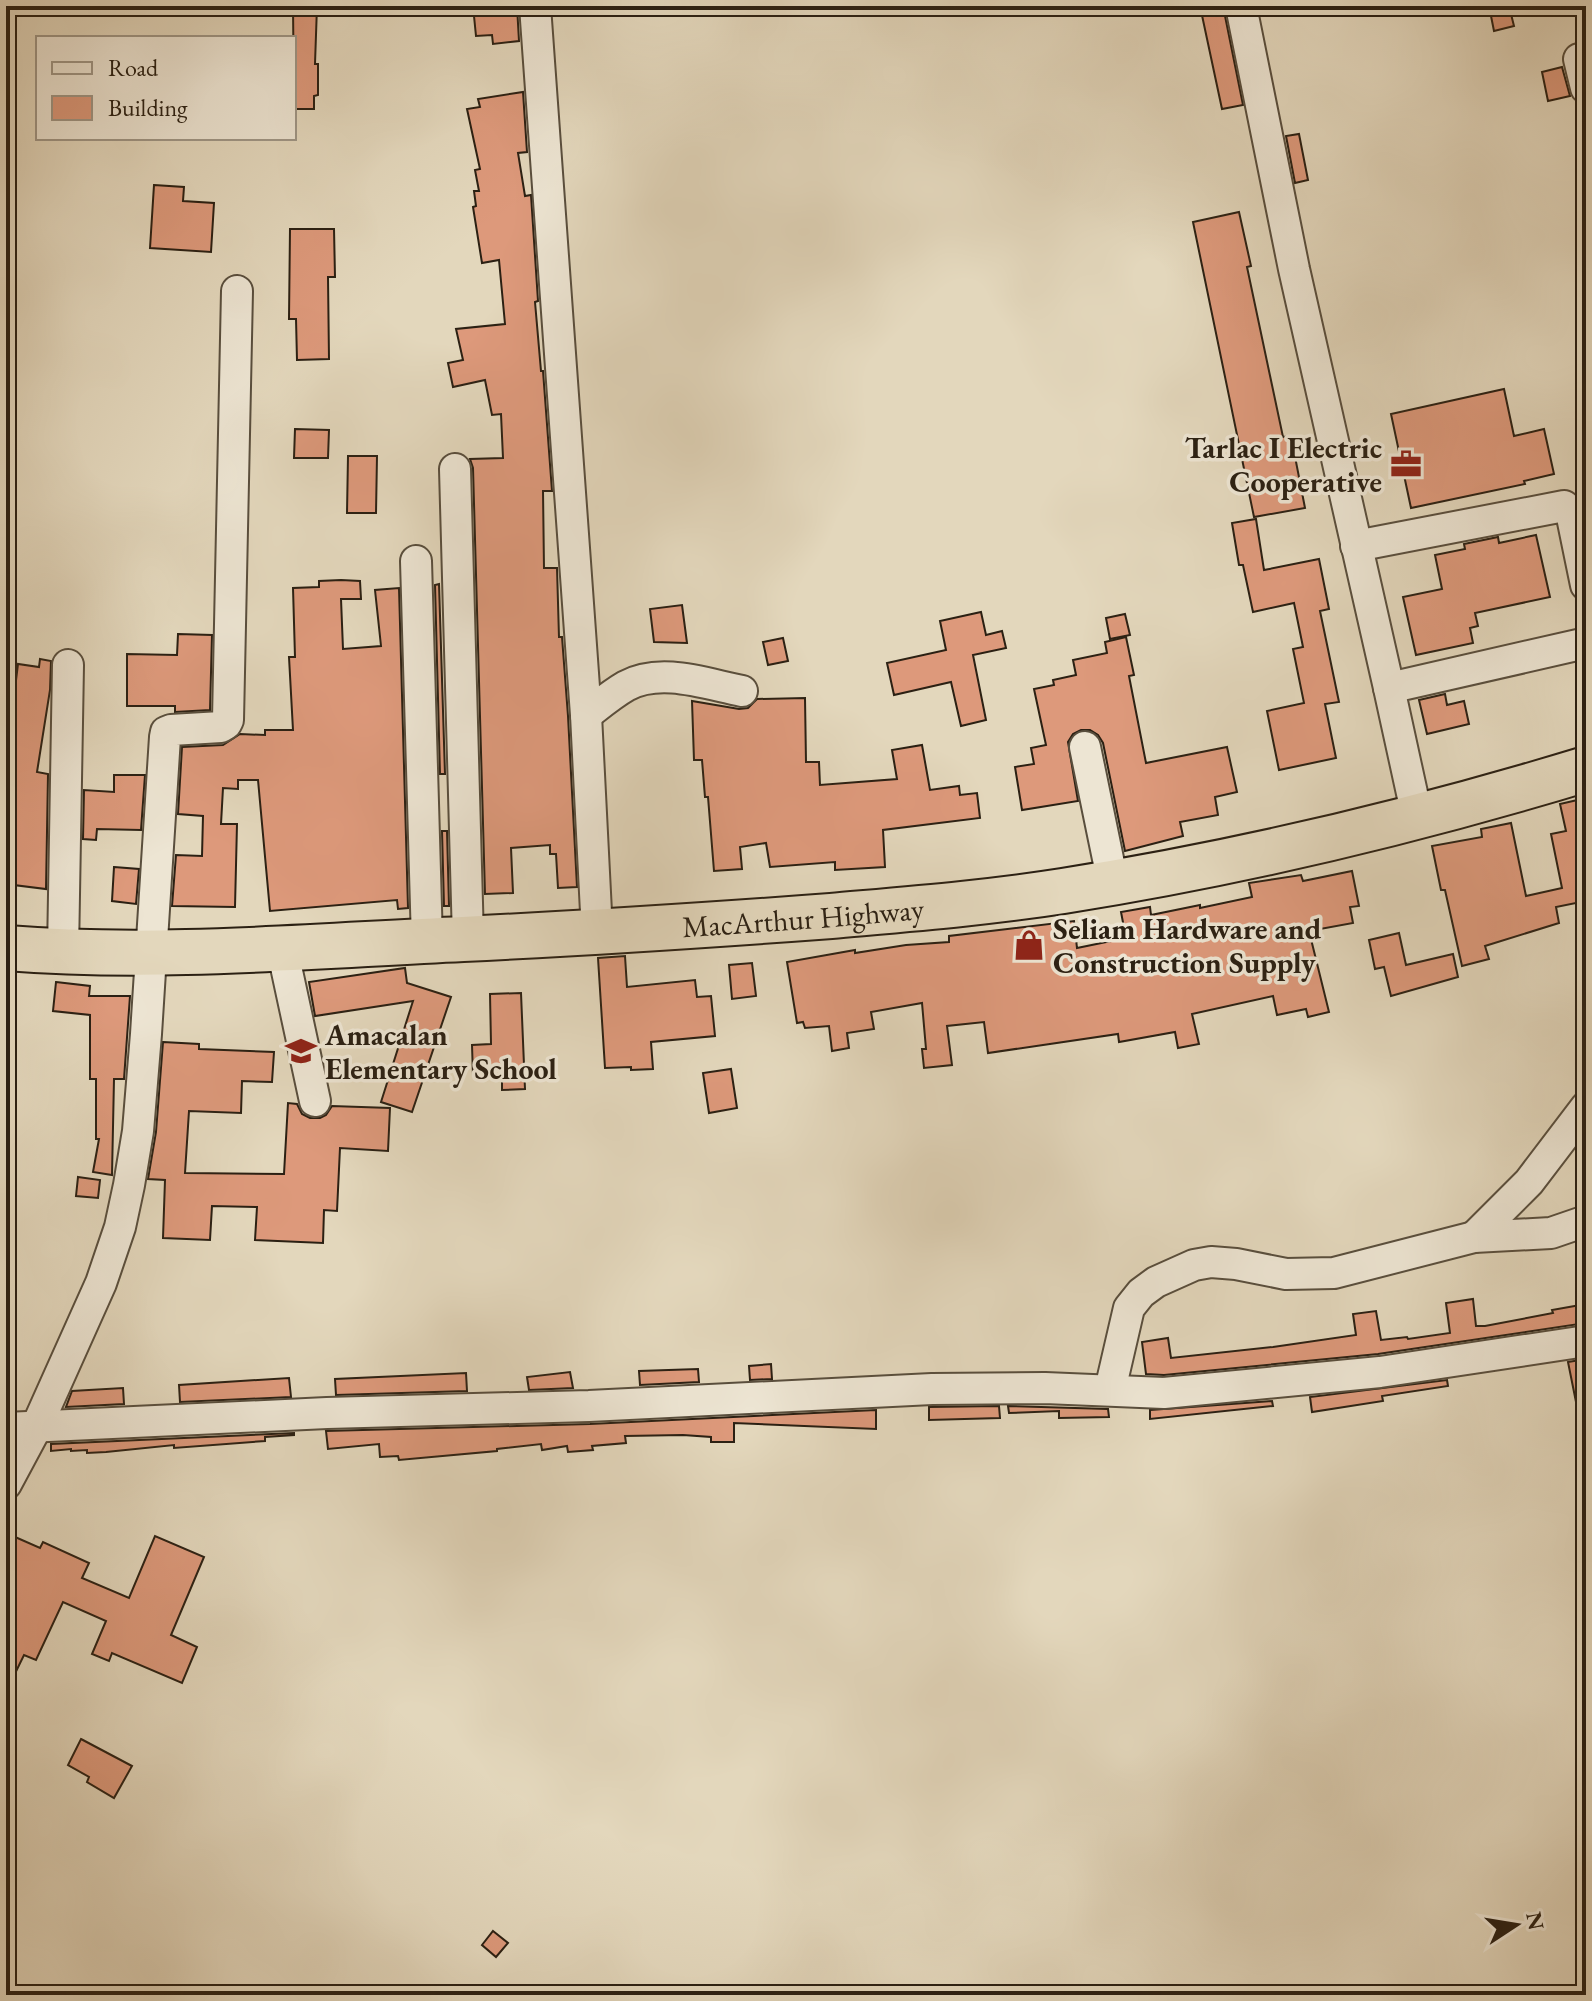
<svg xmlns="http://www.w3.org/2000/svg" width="1592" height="2001" font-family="'EB Garamond',serif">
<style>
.building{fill:#dd997b;stroke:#2b2013;stroke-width:2}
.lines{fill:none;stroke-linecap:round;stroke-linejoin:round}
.minor-casing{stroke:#594e3d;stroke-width:34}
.highway-casing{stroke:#2b2013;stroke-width:48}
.minor{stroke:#ede5d3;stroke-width:30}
.highway{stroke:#e3d7bc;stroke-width:44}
.labels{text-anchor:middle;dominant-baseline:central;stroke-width:7;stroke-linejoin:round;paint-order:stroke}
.poi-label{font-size:30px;font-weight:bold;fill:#2b2013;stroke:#ede5d3;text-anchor:start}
.street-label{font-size:30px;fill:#2b2013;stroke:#ede5d3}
</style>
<rect width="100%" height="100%" fill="#e3d7bc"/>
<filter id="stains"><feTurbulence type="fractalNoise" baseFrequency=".0025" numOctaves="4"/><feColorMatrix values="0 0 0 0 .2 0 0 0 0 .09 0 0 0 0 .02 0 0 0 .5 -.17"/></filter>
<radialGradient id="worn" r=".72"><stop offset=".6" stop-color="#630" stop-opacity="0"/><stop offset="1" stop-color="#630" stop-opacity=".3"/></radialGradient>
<g class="building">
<polygon points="293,6 317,6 315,64 318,64 318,95 314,96 314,109 294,109"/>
<polygon points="473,6 517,6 519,41 493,44 492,35 476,36"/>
<polygon points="1200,6 1223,6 1243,105 1222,109"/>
<polygon points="1489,6 1509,6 1514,26 1494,31"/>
<polygon points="1562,67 1570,96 1548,101 1542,72"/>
<polygon points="523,92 527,152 518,153 525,196 531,195 538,301 535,302 541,371 543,371 552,491 543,491 544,568 557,568 559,637 562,637 568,716 577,887 558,888 556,854 550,854 550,845 511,848 513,893 485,894 473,468 470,459 503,458 501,414 492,415 485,380 453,387 448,363 463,360 456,329 505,324 499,260 482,263 473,207 476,206 474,191 479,191 475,170 480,169 467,109 480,107 478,99"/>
<polygon points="1299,134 1308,180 1295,183 1286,136"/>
<polygon points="154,185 184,187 183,201 214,203 211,252 150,248"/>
<polygon points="1239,212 1251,266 1247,267 1283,437 1291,436 1305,508 1254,517 1193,222"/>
<polygon points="290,229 334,229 335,277 328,277 329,359 297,360 296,319 289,319"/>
<polygon points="1504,389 1514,436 1544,429 1554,474 1524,481 1525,484 1411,508 1391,414"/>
<polygon points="295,429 329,430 328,458 294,458"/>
<polygon points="348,456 377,456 376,513 347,513"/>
<polygon points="1256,519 1264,570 1319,559 1329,609 1320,611 1339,702 1325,704 1336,758 1279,770 1267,711 1304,703 1293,649 1303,647 1294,603 1253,612 1243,565 1239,565 1232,523"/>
<polygon points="1536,535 1550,597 1475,613 1478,626 1470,628 1473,643 1416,655 1403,597 1442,589 1435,555 1465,549 1464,544 1498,537 1499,543"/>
<polygon points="341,580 360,581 361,599 341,599 343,649 381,646 375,590 399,588 408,908 398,909 397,900 270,911 258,780 238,780 238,789 223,788 221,824 237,824 235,907 172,906 176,855 202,856 203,816 178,814 182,747 223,745 240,734 265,735 265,730 293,730 289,657 295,657 293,588 319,587 319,581"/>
<polygon points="439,584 445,774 440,774 435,585"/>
<polygon points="682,605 687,643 654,642 650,609"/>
<polygon points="981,612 986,635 1002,631 1006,648 973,655 986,720 961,726 951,682 894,695 887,663 946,650 940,621"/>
<polygon points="1125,614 1130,635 1110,639 1106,618"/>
<polygon points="178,634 212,635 210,710 175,712 175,706 127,706 127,654 177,655"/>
<polygon points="1126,637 1134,675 1129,676 1146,763 1227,747 1237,792 1215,797 1218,815 1180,822 1183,836 1125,851 1103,743 1098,735 1090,730 1081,730 1073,734 1068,742 1078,801 1022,810 1015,767 1034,764 1031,748 1046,745 1034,689 1054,685 1053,680 1076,675 1073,660 1107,653 1105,642"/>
<polygon points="783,638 788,661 768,665 763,642"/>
<polygon points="40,659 51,661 50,690 37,772 48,774 46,889 6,884 6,712 12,713 18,664 39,667"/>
<polygon points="1445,694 1447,705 1464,701 1469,724 1427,734 1419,700"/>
<polygon points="805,698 806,762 819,762 820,785 897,779 892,750 922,745 930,790 959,786 960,795 977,793 980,818 883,830 885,867 835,870 835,862 770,867 766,843 740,847 742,869 714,871 708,797 705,797 702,760 694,760 692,701 739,709 748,708 757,699"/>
<polygon points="114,775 145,775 141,830 97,829 96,840 83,839 84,790 114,792"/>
<polygon points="1586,798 1586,901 1556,907 1559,923 1485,946 1489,959 1462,966 1445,890 1441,890 1432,846 1482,837 1481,829 1511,823 1526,896 1562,888 1551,834 1566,831 1560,804"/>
<polygon points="442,831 447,831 449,906 444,906"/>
<polygon points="114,867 139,869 136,904 112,901"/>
<polygon points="1352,871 1359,906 1350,907 1353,923 1309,931 1329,1012 1308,1017 1306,1009 1277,1015 1273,996 1192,1014 1199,1044 1178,1048 1175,1032 1119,1042 1118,1034 988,1053 984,1022 947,1026 952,1065 924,1068 922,1049 926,1049 922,1003 871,1012 874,1029 847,1033 849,1048 832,1051 829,1026 805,1028 803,1022 797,1023 787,962 855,950 855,953 906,945 949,942 949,936 1074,921 1077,948 1126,938 1121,912 1150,907 1151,915 1200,905 1200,908 1252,897 1249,883 1301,875 1303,881"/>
<polygon points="1399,933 1406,965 1453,954 1458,977 1391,996 1384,967 1375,969 1369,940"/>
<polygon points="625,956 627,987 695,980 697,997 711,996 715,1036 651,1042 653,1069 631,1070 631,1067 605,1068 598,958"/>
<polygon points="752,963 756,996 732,999 729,965"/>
<polygon points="405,968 407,983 451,997 412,1112 381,1102 413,1001 315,1016 309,982"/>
<polygon points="56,982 90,986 89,996 130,996 124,1079 114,1079 112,1175 93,1172 99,1139 96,1139 96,1079 90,1079 90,1015 53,1011"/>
<polygon points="521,993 525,1089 502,1090 502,1075 473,1076 472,1045 491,1044 490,994"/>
<polygon points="163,1042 199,1044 199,1049 274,1052 272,1082 242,1081 241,1113 189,1111 185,1173 284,1174 288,1103 297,1104 302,1114 310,1118 320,1118 326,1115 332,1106 390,1108 388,1151 340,1148 337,1211 324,1210 323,1243 255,1240 257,1207 212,1206 210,1240 163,1238 165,1180 148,1179 156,1132"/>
<polygon points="731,1069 737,1108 709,1113 703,1073"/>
<polygon points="78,1177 100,1180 98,1198 76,1196"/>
<polygon points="1473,1299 1476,1326 1485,1326 1553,1313 1552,1310 1586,1304 1586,1323 1378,1354 1164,1375 1146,1374 1142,1342 1168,1338 1171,1358 1273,1347 1356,1335 1353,1314 1376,1311 1381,1340 1407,1337 1408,1339 1450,1333 1446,1303"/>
<polygon points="1586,1359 1586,1406 1577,1407 1568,1362"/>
<polygon points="771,1364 772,1379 750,1380 749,1366"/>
<polygon points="698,1369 699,1382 640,1385 639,1371"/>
<polygon points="570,1372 573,1388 529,1390 527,1377"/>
<polygon points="466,1373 467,1391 336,1395 335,1379"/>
<polygon points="289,1378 291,1397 180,1402 179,1385"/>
<polygon points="1447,1380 1448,1386 1382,1396 1383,1401 1312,1412 1310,1397"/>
<polygon points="123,1388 124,1404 66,1407 72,1391"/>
<polygon points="1272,1401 1273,1406 1150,1419 1150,1410"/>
<polygon points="999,1406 1000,1418 929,1420 929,1407"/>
<polygon points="1008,1406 1108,1409 1109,1417 1059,1418 1059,1411 1009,1413"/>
<polygon points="876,1410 876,1429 734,1423 734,1442 711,1442 711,1437 683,1435 625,1436 626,1443 592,1446 593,1450 568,1452 567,1446 542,1450 541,1444 497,1449 497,1451 399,1460 398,1456 380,1457 379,1444 328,1449 326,1431 590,1424"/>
<polygon points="294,1433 294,1435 265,1437 265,1441 174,1448 174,1445 106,1452 87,1453 87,1450 71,1451 71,1449 51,1451 51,1444"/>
<polygon points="6,1533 40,1548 43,1542 89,1563 82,1578 129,1598 155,1536 204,1557 171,1635 197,1647 182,1683 112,1653 109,1661 92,1654 106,1621 63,1602 36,1660 24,1655 6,1692 6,1635 15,1616 6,1612"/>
<polygon points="81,1739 132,1766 114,1798 87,1782 89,1777 68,1765"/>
<polygon points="493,1931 508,1943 496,1957 482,1945"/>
</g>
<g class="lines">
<defs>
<g id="minor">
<polyline points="535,6 586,715 597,932"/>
<polyline points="1241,6 1294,269 1389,688"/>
<polyline points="1579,59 1586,88"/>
<polyline points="455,469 468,939"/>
<polyline points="1356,546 1564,506 1571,512 1586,585"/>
<polyline points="416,561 427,941"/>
<path d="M586 715C599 705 612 694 626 686 661 667 706 684 742 691"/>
<polyline points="1085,747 1113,883"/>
<polyline points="1417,816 1389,688 1586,643"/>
<polyline points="282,948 315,1101"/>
<polyline points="63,952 68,665"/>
<polyline points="1474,1237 1529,1182 1586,1107"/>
<polyline points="1110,1390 1129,1308 1141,1293 1156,1282 1194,1265 1211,1262 1236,1264 1286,1274 1334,1273 1474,1237 1551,1233 1586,1221"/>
<polyline points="6,1428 327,1413 589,1406 932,1389 1045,1388 1164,1393 1380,1372 1586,1341"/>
<polyline points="6,1484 36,1428 101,1283 120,1227 129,1185 138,1131 146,1034 165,737 166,732 171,730 221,727 226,724 228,720 237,291"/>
</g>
<g id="highway">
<path id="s1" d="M6 948C158 960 311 946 463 939 586 933 709 925 831 916 909 909 986 903 1063 891 1240 863 1415 821 1586 769"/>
</g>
</defs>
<use href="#minor" class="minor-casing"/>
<use href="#highway" class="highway-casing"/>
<use href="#minor" class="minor"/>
<use href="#highway" class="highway"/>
</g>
<defs>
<symbol id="office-bare" viewBox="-9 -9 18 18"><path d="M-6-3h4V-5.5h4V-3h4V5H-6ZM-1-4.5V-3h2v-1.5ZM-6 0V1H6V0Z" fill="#8f2418" stroke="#ede5d3" stroke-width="2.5" paint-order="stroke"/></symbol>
<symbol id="shop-bare" viewBox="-9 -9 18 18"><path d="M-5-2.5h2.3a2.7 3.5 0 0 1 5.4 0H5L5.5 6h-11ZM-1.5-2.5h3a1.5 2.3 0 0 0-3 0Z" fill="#8f2418" stroke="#ede5d3" stroke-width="2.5" paint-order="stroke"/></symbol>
<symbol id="school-bare" viewBox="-9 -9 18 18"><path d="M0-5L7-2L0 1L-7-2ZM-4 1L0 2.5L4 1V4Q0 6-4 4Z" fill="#8f2418" stroke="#ede5d3" stroke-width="2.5" paint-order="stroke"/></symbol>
</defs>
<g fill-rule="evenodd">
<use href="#office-bare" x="1384" y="442" width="44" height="44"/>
<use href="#shop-bare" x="1007" y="923" width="44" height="44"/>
<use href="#school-bare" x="279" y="1029" width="44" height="44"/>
</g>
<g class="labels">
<g class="poi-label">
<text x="1382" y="447" text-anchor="end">Tarlac I Electric<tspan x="1382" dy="34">Cooperative</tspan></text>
<text x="1053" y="928">Seliam Hardware and<tspan x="1053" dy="34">Construction Supply</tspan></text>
<text x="325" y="1034">Amacalan<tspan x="325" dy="34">Elementary School</tspan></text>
</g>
<g class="street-label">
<text stroke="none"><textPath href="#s1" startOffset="798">MacArthur Highway</textPath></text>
</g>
</g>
<rect width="1592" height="2001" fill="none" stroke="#e3d7bc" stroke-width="32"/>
<rect x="8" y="8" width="1576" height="1985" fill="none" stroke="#2b2013" stroke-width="4"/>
<rect x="16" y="16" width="1560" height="1969" fill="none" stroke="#2b2013" stroke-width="2"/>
<rect x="36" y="36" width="260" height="104" fill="#ede5d3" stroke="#9f9686" stroke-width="2"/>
<rect x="52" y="62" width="40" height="12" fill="#ede5d3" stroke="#9f9686" stroke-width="2"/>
<text x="108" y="76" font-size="24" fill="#2b2013">Road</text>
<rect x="52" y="96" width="40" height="24" fill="#dd997b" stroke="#9f9686" stroke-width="2"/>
<text x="108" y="116" font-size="24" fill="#2b2013">Building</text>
<g transform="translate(1516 1925) rotate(78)" stroke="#ede5d3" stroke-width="6" paint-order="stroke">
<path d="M0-6L14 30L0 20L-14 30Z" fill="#2b2013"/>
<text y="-12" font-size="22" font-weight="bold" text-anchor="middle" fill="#2b2013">N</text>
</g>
<rect width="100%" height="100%" filter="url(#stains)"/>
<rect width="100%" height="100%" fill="url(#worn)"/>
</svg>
